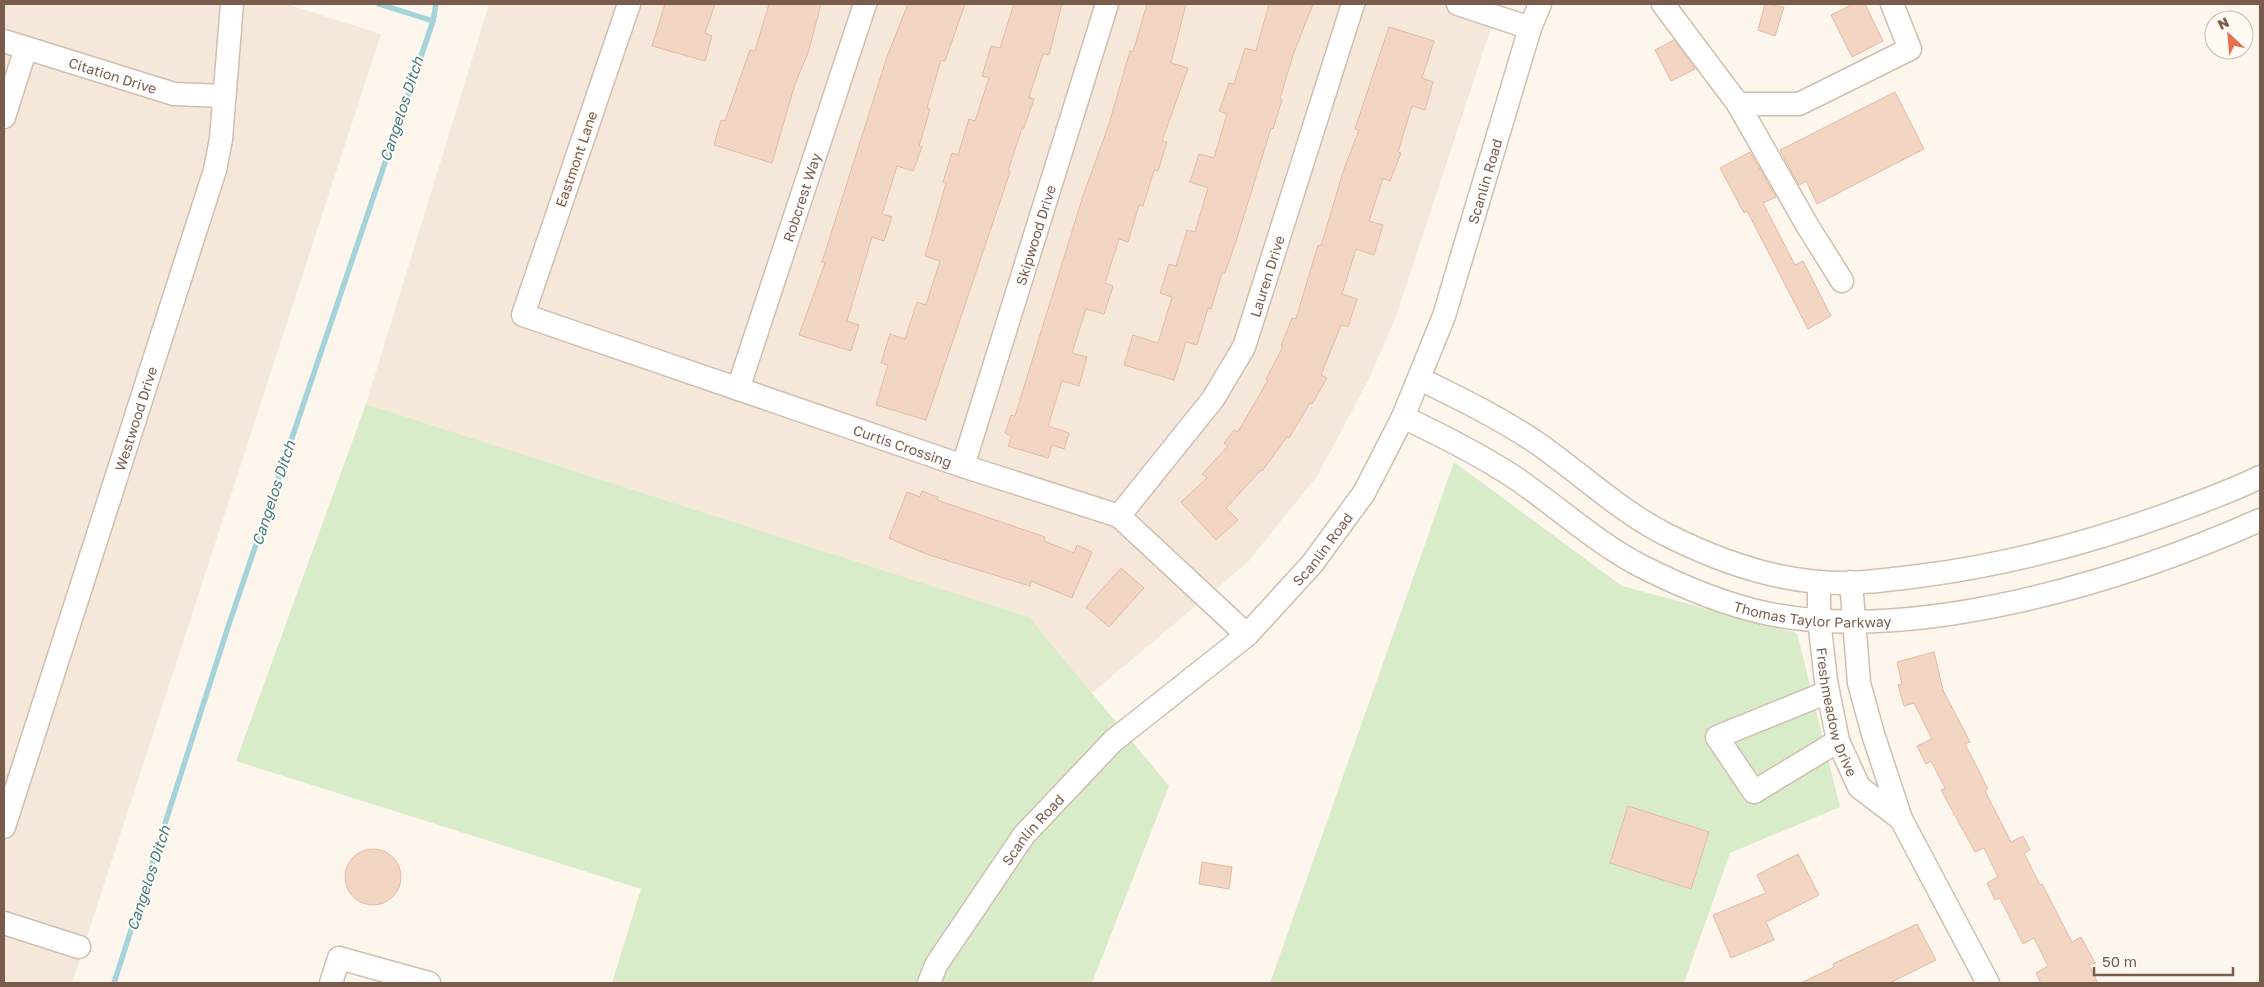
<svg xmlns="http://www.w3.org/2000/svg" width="2264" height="987" font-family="'Golos Text',sans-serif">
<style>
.residential{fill:#f5e8da}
.grass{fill:#d8ecc9}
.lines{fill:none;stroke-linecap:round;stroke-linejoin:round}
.stream{stroke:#a5d3da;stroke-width:5.5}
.building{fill:#f3d5c3;stroke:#e6bba3}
.minor-casing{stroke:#d1beb0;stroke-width:25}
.minor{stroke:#fff;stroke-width:22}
.labels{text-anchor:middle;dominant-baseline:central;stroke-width:4;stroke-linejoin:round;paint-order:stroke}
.street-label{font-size:14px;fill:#7a5c4d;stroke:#fffaf3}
.water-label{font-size:15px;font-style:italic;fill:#437c86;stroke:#fffaf3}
</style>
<rect width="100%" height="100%" fill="#fdf6ec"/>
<g class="residential">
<polygon points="4,4 286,4 381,34 72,983 4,983"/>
<polygon points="489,4 1499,4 1395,319 1368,381 1317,476 1248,562 1092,693 1029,617 366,404"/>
</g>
<g class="grass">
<polygon points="366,404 1029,617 1169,786 1092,983 612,983 641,889 236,761"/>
<polygon points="1454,462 1622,586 1797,633 1840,807 1730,853 1684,983 1270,983"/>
</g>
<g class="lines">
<g class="stream">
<polyline points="379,4 433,21"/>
<polyline points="114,983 228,627 433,21 436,4"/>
</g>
</g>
<g class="building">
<polygon points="665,4 715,4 705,33 712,36 705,61 652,46"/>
<polygon points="769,4 821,4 808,53 795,84 772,163 714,145 721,120 725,121 750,50 755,51"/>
<polygon points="908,4 965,4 945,61 941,60 927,108 930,109 919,146 922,147 913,171 897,166 882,214 892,217 884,241 872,237 847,321 859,325 851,351 799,335 825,263 822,262 887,57"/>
<polygon points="1014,4 1062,4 1049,55 1043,54 1029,97 1034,99 1024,128 1022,128 1008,171 1010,172 926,420 876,405 888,365 881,363 890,334 905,339 917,302 926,305 940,261 925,256 946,183 943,182 952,153 958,155 969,119 975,121 989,78 982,76 991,46 1000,48"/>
<polygon points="1147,4 1186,4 1171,63 1188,68 1162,141 1167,142 1158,171 1154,170 1143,206 1139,205 1128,242 1119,239 1105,283 1113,286 1104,314 1086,309 1072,353 1087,357 1079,386 1062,381 1048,426 1069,433 1064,449 1052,445 1048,458 1008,446 1012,436 1005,433 1011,415 1015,416 1083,196 1109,124 1130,51 1133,52"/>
<polygon points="1269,4 1313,4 1293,55 1280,99 1282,100 1273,129 1271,128 1237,238 1225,273 1222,273 1211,309 1208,308 1197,345 1186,342 1174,380 1124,365 1133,335 1158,343 1172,297 1160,293 1169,264 1176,266 1187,230 1195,232 1208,188 1190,182 1199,154 1214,158 1227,114 1219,111 1229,83 1234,84 1245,48 1256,51"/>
<polygon points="1765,4 1784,7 1775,36 1758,30"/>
<polygon points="1853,4 1865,4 1883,41 1852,57 1831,15"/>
<polygon points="1389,27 1434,41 1422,78 1433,82 1425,110 1412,106 1398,152 1401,153 1390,181 1383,178 1369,221 1383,225 1374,255 1356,249 1342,294 1357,299 1348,327 1341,325 1321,375 1327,378 1312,404 1310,403 1289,438 1287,437 1262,471 1261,470 1226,508 1238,520 1216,540 1181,502 1207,478 1202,474 1228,446 1224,443 1234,430 1238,432 1268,380 1266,379 1283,347 1281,346 1292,318 1296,319 1318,245 1321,246 1343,172 1359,130 1355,129"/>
<polygon points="1674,40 1695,69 1671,81 1655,50"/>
<polygon points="1895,92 1924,149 1817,204 1806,181 1799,185 1780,150"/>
<polygon points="1750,152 1776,197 1763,203 1795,265 1803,261 1831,316 1808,329 1747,211 1744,213 1720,168"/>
<polygon points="922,491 938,497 937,500 1045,537 1044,541 1074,553 1077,545 1092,552 1072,598 1031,581 1030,586 926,554 889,538 907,492 920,497"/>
<polygon points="1121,568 1144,588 1109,627 1086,607"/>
<polygon points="1934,652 1943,690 1970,742 1965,744 1988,789 1985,791 2011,842 2023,836 2030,850 2024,853 2040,885 2042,884 2072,942 2081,937 2095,963 2089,965 2098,983 2041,983 2036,973 2048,966 2034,938 2023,944 2000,898 1995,900 1987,883 1998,877 1984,848 1975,852 1941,790 1945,788 1931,761 1926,764 1917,746 1932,739 1914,703 1904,706 1898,685 1902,684 1897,662"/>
<polygon points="1628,806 1709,832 1691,889 1610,863"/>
<circle cx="373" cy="877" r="28"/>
<polygon points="1798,854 1819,895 1766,922 1774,940 1731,958 1713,915 1766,893 1757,875"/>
<polygon points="1202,862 1232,867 1229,889 1199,884"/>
<polygon points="1917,924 1936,960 1890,983 1801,983 1834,967 1833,964"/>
</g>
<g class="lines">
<defs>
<g id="minor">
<path id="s1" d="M629 4 523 315 963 466 1119 516 1247 635"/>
<polyline points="1458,4 1530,28"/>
<polyline points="1663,4 1738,104 1807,225 1842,281"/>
<path id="s2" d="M4 41 174 94 224 96"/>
<polyline points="1738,104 1799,104 1910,49 1892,4"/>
<polyline points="4,117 26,48"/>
<path d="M1420 379C1461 399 1502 419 1540 445 1582 475 1620 511 1667 535 1713 558 1767 578 1819 582 1851 585 1887 580 1919 576 2006 565 2089 543 2171 513 2201 502 2232 491 2260 477"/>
<path id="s3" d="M738 389 865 4"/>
<path id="s4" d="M1403 417C1443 436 1481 455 1517 479 1559 508 1598 544 1643 567 1681 586 1723 604 1765 613 1915 645 2123 581 2260 520"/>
<path id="s5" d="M963 466 1107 4"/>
<path id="s6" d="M1119 516 1213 399 1244 347 1353 4"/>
<path id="s7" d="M1819 582V619L1826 681 1838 741 1859 787 1901 819"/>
<polyline points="1851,582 1859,683 1873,734 1901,819 1988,983"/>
<polyline points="1828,692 1717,737 1754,792 1838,741"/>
<path id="s8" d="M4 827 215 170 221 139 232 4"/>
<polyline points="4,923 79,947"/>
<polyline points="331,983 339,958 429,983"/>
<path id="s9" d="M929 983 936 965 1024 835 1113 741 1247 635 1312 564 1364 493 1403 417 1444 316 1530 28 1540 4"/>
</g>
</defs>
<use href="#minor" class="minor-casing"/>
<use href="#minor" class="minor"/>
</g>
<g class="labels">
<g class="street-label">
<text stroke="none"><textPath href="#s2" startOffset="114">Citation Drive</textPath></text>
<text transform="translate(576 159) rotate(-71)">Eastmont Lane</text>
<text stroke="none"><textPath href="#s9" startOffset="996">Scanlin Road</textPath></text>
<text stroke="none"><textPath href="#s3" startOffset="202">Robcrest Way</textPath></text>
<text stroke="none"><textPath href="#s5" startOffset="242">Skipwood Drive</textPath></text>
<text stroke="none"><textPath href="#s6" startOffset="285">Lauren Drive</textPath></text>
<text stroke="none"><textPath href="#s8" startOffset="429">Westwood Drive</textPath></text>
<text stroke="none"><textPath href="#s1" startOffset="730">Curtis Crossing</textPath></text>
<text stroke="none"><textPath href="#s9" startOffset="591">Scanlin Road</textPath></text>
<text stroke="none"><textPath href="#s4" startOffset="462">Thomas Taylor Parkway</textPath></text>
<text stroke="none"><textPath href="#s7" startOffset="132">Freshmeadow Drive</textPath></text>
<text stroke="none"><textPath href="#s9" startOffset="186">Scanlin Road</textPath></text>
</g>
<g class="water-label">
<text transform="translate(401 109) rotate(-72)">Cangelos Ditch</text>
<text transform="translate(273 493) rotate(-72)">Cangelos Ditch</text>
<text transform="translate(148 878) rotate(-72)">Cangelos Ditch</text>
</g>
</g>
<rect width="2264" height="987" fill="none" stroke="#7a5c4d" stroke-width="10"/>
<g transform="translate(2229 35) rotate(334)"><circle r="24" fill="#fffaf3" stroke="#cabbb1"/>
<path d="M0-4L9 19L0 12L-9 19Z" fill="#e76f51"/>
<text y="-8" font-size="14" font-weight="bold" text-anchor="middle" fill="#7a5c4d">N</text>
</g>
<path d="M2094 967v8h139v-8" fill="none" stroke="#7a5c4d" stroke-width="2.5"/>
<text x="2102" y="967" font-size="15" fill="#7a5c4d" stroke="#fffaf3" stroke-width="4" paint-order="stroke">50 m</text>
</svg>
